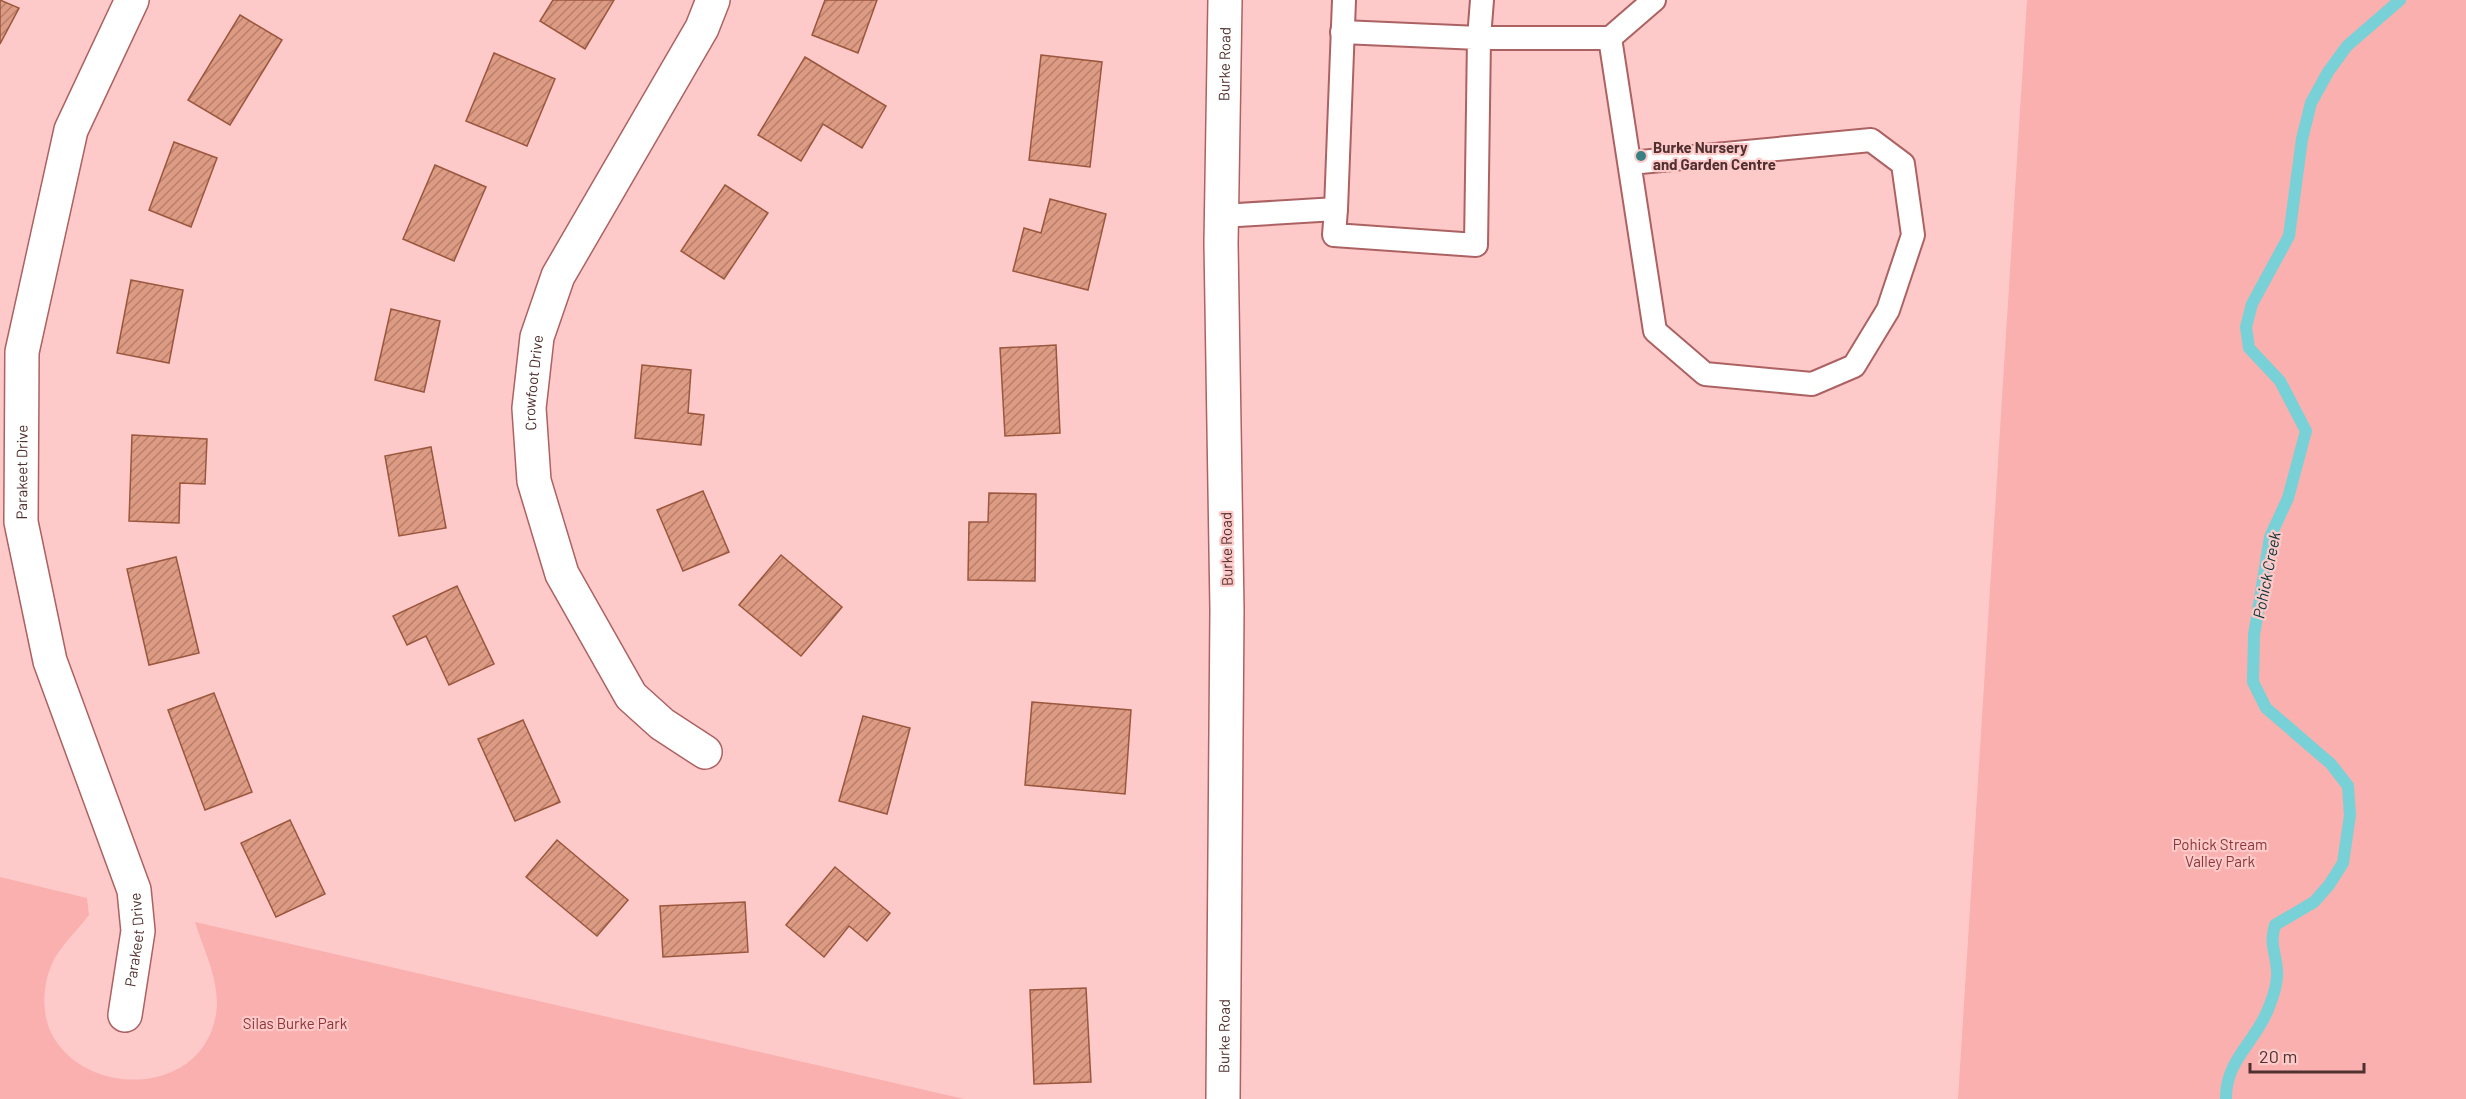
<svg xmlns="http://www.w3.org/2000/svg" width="2466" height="1099" font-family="Barlow,sans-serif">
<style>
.park{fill:#f9b0ae}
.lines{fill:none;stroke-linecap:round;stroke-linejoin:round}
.stream{stroke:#78d1d6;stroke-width:12}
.building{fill:url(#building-hatch);stroke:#9a573e;stroke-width:1.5}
.service-casing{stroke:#ac6262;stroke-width:26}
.minor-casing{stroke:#ac6262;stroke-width:36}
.tertiary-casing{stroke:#ac6262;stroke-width:36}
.service{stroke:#fff;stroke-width:22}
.minor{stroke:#fff;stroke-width:33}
.tertiary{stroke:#fff;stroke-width:33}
.poi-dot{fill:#378084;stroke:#fdcac9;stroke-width:2}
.labels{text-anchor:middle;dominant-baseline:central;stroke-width:4.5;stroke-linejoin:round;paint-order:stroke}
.street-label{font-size:15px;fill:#513030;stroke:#fdcac9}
.poi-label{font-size:15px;font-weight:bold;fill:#513030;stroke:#fdcac9;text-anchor:start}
.park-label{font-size:15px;fill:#8a3539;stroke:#fdcac9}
.water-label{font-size:16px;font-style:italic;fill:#083538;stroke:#fdcac9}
</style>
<defs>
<pattern id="building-hatch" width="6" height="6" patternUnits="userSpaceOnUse" patternTransform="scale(1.5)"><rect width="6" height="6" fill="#dd9b84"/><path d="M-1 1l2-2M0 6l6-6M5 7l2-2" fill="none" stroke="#b67f6c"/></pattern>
</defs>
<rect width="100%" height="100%" fill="#fdcac9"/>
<g class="park">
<polygon points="2027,0 2466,0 2466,1099 1958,1099"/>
<path d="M0 877 87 898 89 915C77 931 58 948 51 966 43 986 42 1008 49 1028 78 1099 203 1099 216 1014 221 984 204 950 195 922L964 1099H0Z"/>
</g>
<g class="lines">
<path class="stream" d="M2226 1099C2225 1060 2257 1041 2269 1007 2273 997 2278 982 2277 971 2276 951 2269 946 2275 925L2314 902 2329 885 2343 863 2350 815 2348 786 2331 764 2266 708 2253 682 2254 635 2270 537 2288 498 2306 431 2280 381 2249 348 2246 327 2252 304 2289 236 2302 139 2311 103 2328 72 2347 46 2400 0"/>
</g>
<g class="building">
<polygon points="0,0 19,8 0,44"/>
<polygon points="553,0 614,0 585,49 540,21"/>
<polygon points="825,0 877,0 858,53 812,35"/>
<polygon points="240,15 282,40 230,125 188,100"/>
<polygon points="494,53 555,79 527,146 466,121"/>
<polygon points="1041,55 1102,62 1090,167 1029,160"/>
<polygon points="805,57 886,106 862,148 823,124 801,161 758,135"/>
<polygon points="174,142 217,158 191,227 149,210"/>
<polygon points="435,165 486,187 454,261 403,239"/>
<polygon points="725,185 768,213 724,279 681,251"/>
<polygon points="1050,199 1106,214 1088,290 1013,271 1024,228 1041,233"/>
<polygon points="131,280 183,290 169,363 117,353"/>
<polygon points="391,309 440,321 424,392 375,380"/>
<polygon points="1056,345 1060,433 1005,436 1000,348"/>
<polygon points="642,365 691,370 688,413 704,415 701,445 635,438"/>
<polygon points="132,435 207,439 205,484 180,483 179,523 129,521"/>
<polygon points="431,447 446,528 399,536 385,456"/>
<polygon points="703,491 729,552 683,571 657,510"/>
<polygon points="989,493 1036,494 1035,581 968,580 969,522 988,522"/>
<polygon points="781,555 842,607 801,656 739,605"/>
<polygon points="176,557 199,653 149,665 127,569"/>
<polygon points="457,586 494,664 449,685 426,636 407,645 393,616"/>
<polygon points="214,693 252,792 205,810 168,710"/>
<polygon points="1032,702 1131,710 1125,794 1025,785"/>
<polygon points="863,716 910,728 887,814 839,801"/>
<polygon points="523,720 560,802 515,821 478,739"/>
<polygon points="290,820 325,894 276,917 241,843"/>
<polygon points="557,840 628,900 597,936 526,877"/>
<polygon points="835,867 890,913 867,941 849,926 824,957 786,925"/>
<polygon points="745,902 748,952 663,957 660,906"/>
<polygon points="1086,988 1091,1082 1034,1084 1030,990"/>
</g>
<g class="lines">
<defs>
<g id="service">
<polyline points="1482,0 1479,38 1610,38 1654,0"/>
<polyline points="1610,38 1655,331 1705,374 1812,384 1854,366 1888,310 1913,235 1903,164 1871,140 1630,163"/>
<polyline points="1336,209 1334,235 1476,245 1479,38 1342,32"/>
<polyline points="1221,216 1336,209 1344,0"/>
</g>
<g id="minor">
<path id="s1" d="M705 752 662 724 631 696 562 574 534 481 529 408 537 337 558 276 702 28 713 0"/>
<path id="s2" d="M125 1015 138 931 134 890 50 661 21 522 22 352 71 130 132 0"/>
</g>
<g id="tertiary">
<path id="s3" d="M1223 1099 1227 610 1221 243 1225 0"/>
</g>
</defs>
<use href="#service" class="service-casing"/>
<use href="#minor" class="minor-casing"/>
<use href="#tertiary" class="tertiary-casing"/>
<use href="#service" class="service"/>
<use href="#minor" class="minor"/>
<use href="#tertiary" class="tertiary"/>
</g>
<circle class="poi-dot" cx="1641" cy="156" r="6"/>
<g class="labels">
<g class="street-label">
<text stroke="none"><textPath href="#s3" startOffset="1035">Burke Road</textPath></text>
<text stroke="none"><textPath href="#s1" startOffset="429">Crowfoot Drive</textPath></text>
<text stroke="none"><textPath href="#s2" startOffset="562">Parakeet Drive</textPath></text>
<text transform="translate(1226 549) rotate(-91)">Burke Road</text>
<text stroke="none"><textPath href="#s2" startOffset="76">Parakeet Drive</textPath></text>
<text stroke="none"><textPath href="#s3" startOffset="63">Burke Road</textPath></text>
</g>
<g class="poi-label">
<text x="1653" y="147">Burke Nursery<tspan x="1653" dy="17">and Garden Centre</tspan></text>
</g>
<g class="park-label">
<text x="2220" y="844">Pohick Stream<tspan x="2220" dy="17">Valley Park</tspan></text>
<text x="295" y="1023">Silas Burke Park</text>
</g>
<g class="water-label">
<text transform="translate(2266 575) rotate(-79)">Pohick Creek</text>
</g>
</g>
<path d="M2250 1063v9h114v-9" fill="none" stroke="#513030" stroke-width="3"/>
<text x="2259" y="1063" font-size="18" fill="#513030" stroke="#fdcac9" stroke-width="4.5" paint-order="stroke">20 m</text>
</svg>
